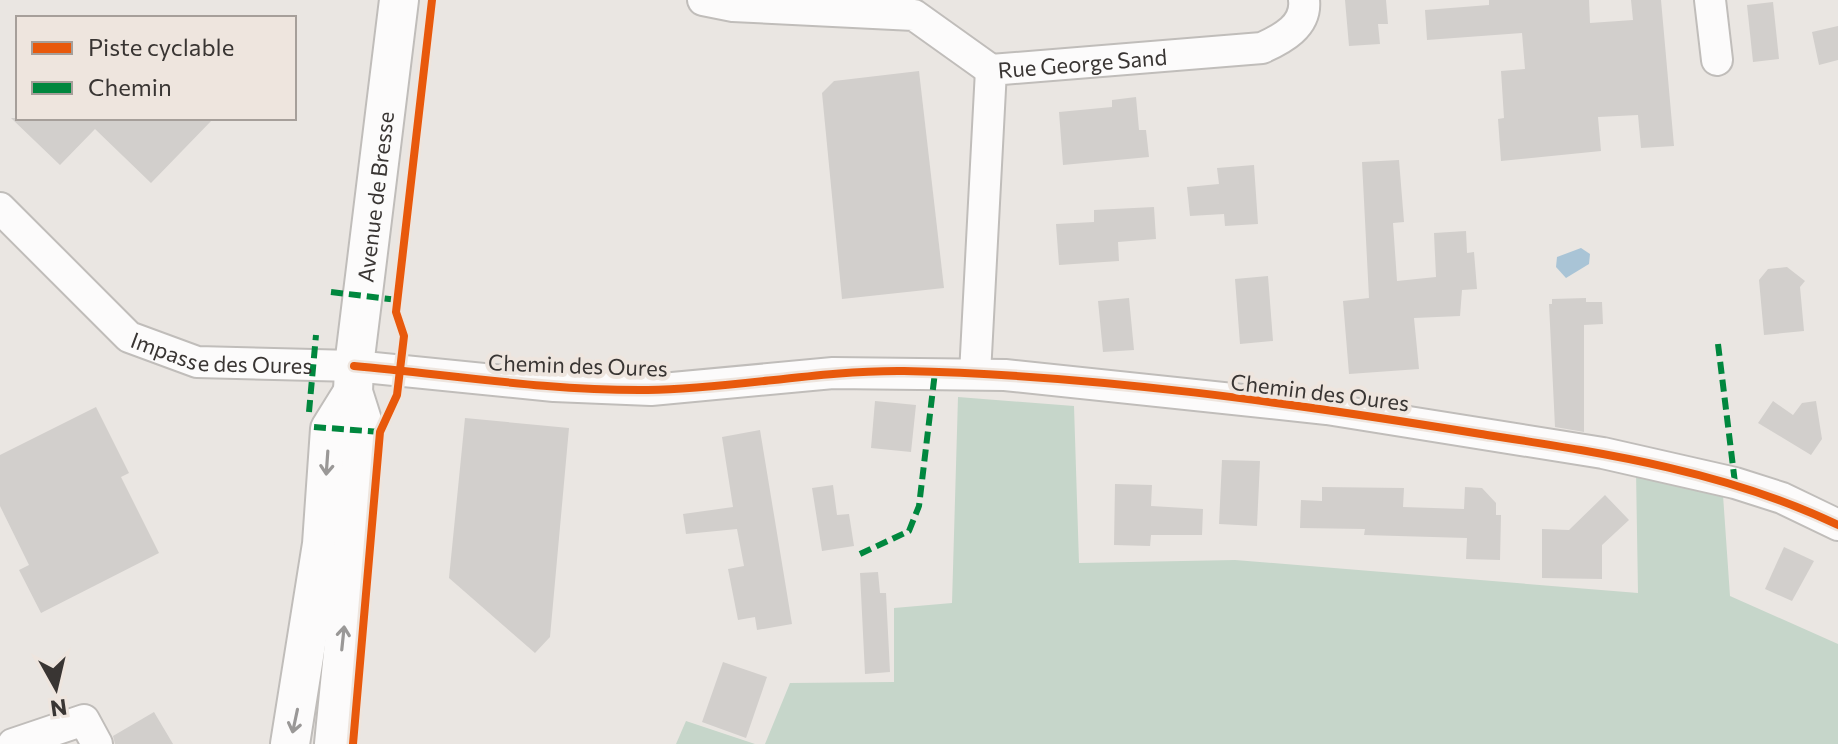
<svg xmlns="http://www.w3.org/2000/svg" width="1838" height="744" font-family="Commissioner,sans-serif">
<style>
.green{fill:#c6d6ca}
.water{fill:#a9c4d6}
.building{fill:#d2cfcc}
.lines{fill:none;stroke-linecap:round;stroke-linejoin:round}
.minor-casing{stroke:#c0bdba;stroke-width:34}
.major-casing{stroke:#c0bdba;stroke-width:42}
.minor{stroke:#fcfbfb;stroke-width:30}
.major{stroke:#fcfbfb;stroke-width:38}
.quiet{stroke:#00873e;stroke-width:6;stroke-dasharray:12 6;stroke-linecap:butt}
.cycleway-casing{stroke:#eee5de;stroke-width:13}
.cycleway{stroke:#e8590c;stroke-width:8}
.oneway{stroke:#9a9897}
.labels{text-anchor:middle;dominant-baseline:central;stroke-width:8;stroke-linejoin:round;paint-order:stroke}
.street-label{font-size:22px;fill:#393533;stroke:#eee5de}
</style>
<rect width="100%" height="100%" fill="#eae6e2"/>
<g class="green">
<polygon points="958,397 1074,406 1079,563 1235,560 1638,593 1636,470 1723,495 1730,596 1838,644 1838,744 765,744 790,683 894,682 894,608 952,603"/>
<polygon points="686,721 755,744 676,744"/>
</g>
<polygon class="water" points="1581,248 1590,254 1589,264 1566,278 1556,267 1557,257"/>
<g class="building">
<polygon points="1345,0 1386,0 1388,24 1378,24 1380,44 1349,46"/>
<polygon points="1489,0 1589,0 1590,23 1633,20 1631,0 1661,0 1674,146 1641,148 1638,115 1598,117 1601,151 1501,161 1498,119 1504,118 1501,71 1525,69 1522,33 1427,40 1425,10 1489,5"/>
<polygon points="1773,2 1779,59 1753,62 1747,5"/>
<polygon points="1838,26 1838,60 1819,65 1812,32"/>
<polygon points="919,71 944,288 842,299 822,93 834,81"/>
<polygon points="1136,97 1139,130 1146,130 1149,157 1063,165 1059,112 1112,107 1112,100"/>
<polygon points="11,118 214,118 151,183 95,129 60,165"/>
<polygon points="1399,160 1404,222 1393,223 1397,281 1436,277 1434,233 1466,231 1467,253 1474,252 1477,289 1462,290 1460,316 1414,318 1419,369 1349,374 1343,301 1369,298 1362,162"/>
<polygon points="1254,165 1258,224 1225,226 1224,214 1190,216 1187,187 1219,184 1217,168"/>
<polygon points="1154,207 1156,239 1118,242 1119,261 1059,265 1056,224 1094,222 1094,210"/>
<polygon points="1787,267 1805,281 1800,287 1804,331 1764,335 1759,280 1768,269"/>
<polygon points="1268,276 1273,341 1240,344 1235,279"/>
<polygon points="1129,298 1134,350 1103,352 1098,301"/>
<polygon points="1586,298 1586,302 1602,302 1603,324 1584,325 1584,432 1555,427 1549,304 1552,304 1552,299"/>
<polygon points="875,401 916,405 911,452 871,448"/>
<polygon points="1773,401 1793,415 1802,403 1816,401 1822,439 1811,455 1758,423"/>
<polygon points="96,407 129,473 121,477 159,553 41,613 19,570 29,565 0,506 0,455"/>
<polygon points="465,418 569,428 550,637 535,653 449,578"/>
<polygon points="760,430 792,624 757,630 755,617 738,620 728,569 744,566 737,529 686,534 683,514 733,507 722,437"/>
<polygon points="1222,460 1260,461 1257,526 1219,524"/>
<polygon points="1115,484 1152,485 1151,506 1203,509 1202,535 1151,535 1150,546 1114,545"/>
<polygon points="833,485 837,515 849,514 854,546 822,551 812,488"/>
<polygon points="1322,487 1404,488 1403,507 1464,509 1465,487 1482,488 1496,503 1496,515 1501,515 1500,560 1466,559 1467,538 1364,535 1365,529 1300,528 1301,500 1322,501"/>
<polygon points="1605,495 1629,520 1602,545 1602,579 1542,578 1542,529 1569,530"/>
<polygon points="1784,547 1814,561 1792,601 1765,589"/>
<polygon points="878,572 880,593 886,593 890,672 865,674 860,573"/>
<polygon points="723,662 767,677 746,738 702,722"/>
<polygon points="154,712 173,744 115,744 113,736"/>
</g>
<g class="lines">
<defs>
<g id="minor">
<polyline points="703,0 733,6 914,15 991,70"/>
<polyline points="1710,0 1717,60"/>
<path id="s1" d="M0 208 129 337 197 362 354 366 554 386 651 390 833 373 1005 375 1327 409 1603 453 1735 483 1782 498 1838 525"/>
<path id="s2" d="M975 374 991 70 1262 48C1282 39 1307 26 1304 0"/>
<polyline points="13,744 84,720 97,744"/>
</g>
<g id="major">
<polyline points="290,744 322,544 330,429 353,392"/>
<path id="s3" d="M334 744 365 430 353 392 354 366 399 0"/>
</g>
</defs>
<use href="#minor" class="minor-casing"/>
<use href="#major" class="major-casing"/>
<use href="#minor" class="minor"/>
<use href="#major" class="major"/>
<g class="quiet">
<polyline points="331,292 398,300"/>
<polyline points="1718,344 1735,483"/>
<polyline points="309,412 316,335"/>
<polyline points="314,427 380,432"/>
<polyline points="860,554 909,531 919,506 935,372"/>
</g>
<defs>
<g id="cycleway">
<path d="M354 366C452 375 550 391 648 390 733 389 818 370 904 371 1097 375 1291 403 1481 434 1603 453 1726 471 1838 525"/>
<polyline points="353,744 380,432 397,395 404,336 396,312 432,0"/>
</g>
</defs>
<use href="#cycleway" class="cycleway-casing"/>
<use href="#cycleway" class="cycleway"/>
</g>
<defs><path id="oneway-shaft" d="M-6 0H5M1.5-3L5.5 0L1.5 3" fill="none" stroke-width="1.6" stroke-linecap="round" stroke-linejoin="round" transform="scale(2)"/></defs>
<g class="oneway">
<use href="#oneway-shaft" transform="translate(327 463) rotate(94)"/>
<use href="#oneway-shaft" transform="translate(343 638) rotate(-84)"/>
<use href="#oneway-shaft" transform="translate(295 721) rotate(102)"/>
</g>
<g class="labels">
<g class="street-label">
<text stroke="none"><textPath href="#s2" startOffset="396">Rue George Sand</textPath></text>
<text stroke="none"><textPath href="#s3" startOffset="552">Avenue de Bresse</textPath></text>
<text stroke="none"><textPath href="#s1" startOffset="278">Impasse des Oures</textPath></text>
<text transform="translate(578 365) rotate(2)">Chemin des Oures</text>
<text transform="translate(1320 392) rotate(7)">Chemin des Oures</text>
</g>
</g>
<rect x="16" y="16" width="280" height="104" fill="#eee5de" stroke="#a69f9a" stroke-width="2"/>
<rect x="32" y="42" width="40" height="12" fill="#e8590c" stroke="#a69f9a" stroke-width="2"/>
<text x="88" y="56" font-size="24" fill="#393533">Piste cyclable</text>
<rect x="32" y="82" width="40" height="12" fill="#00873e" stroke="#a69f9a" stroke-width="2"/>
<text x="88" y="96" font-size="24" fill="#393533">Chemin</text>
<g transform="translate(56 688) rotate(172)" stroke="#eee5de" stroke-width="6" paint-order="stroke">
<path d="M0-6L14 30L0 20L-14 30Z" fill="#393533"/>
<text y="-12" font-size="22" font-weight="bold" text-anchor="middle" fill="#393533">N</text>
</g>
</svg>
